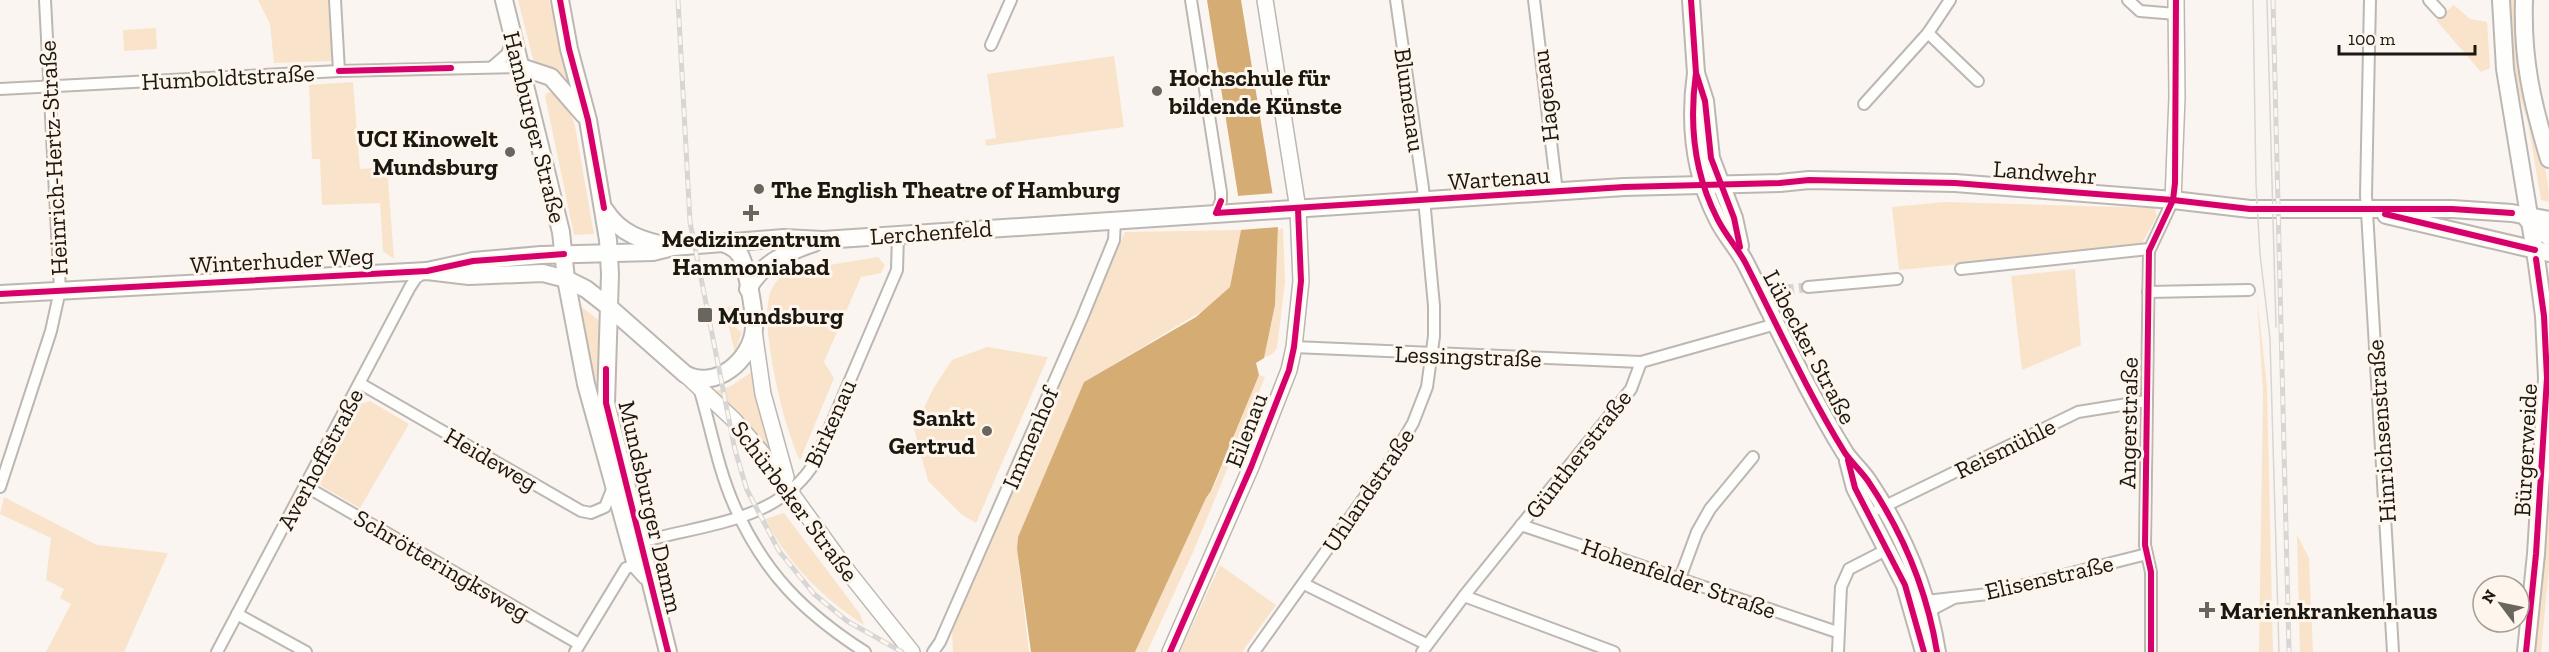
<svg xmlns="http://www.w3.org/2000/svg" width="2549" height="652" font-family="'Zilla Slab',serif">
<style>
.green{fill:#f9e4cb}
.water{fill:#d4ac74}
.pier{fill:#faf5f0}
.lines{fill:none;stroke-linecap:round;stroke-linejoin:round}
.street-tunnel{stroke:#d9d4cf;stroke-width:10;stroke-dasharray:10 5;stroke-linecap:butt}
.street-casing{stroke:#bcb7b2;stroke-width:14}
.secondary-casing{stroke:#bcb7b2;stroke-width:18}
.primary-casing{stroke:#bcb7b2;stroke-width:20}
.street{stroke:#fefefd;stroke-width:10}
.secondary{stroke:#fefefd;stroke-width:15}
.primary{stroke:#fefefd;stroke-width:16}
.tram{stroke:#d7d6d4;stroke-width:1.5}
.rail-casing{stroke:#d7d6d4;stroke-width:5}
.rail{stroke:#fef6ec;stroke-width:3;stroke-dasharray:9;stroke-linecap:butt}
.cycleway-casing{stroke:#fef6ec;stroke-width:10}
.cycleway{stroke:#d6006c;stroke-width:6}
.poi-dot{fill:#69655f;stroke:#fef6ec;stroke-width:2}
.labels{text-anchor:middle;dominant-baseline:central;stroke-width:6;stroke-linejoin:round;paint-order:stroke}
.street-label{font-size:24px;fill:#1b1711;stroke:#fef6ec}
.poi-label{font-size:24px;font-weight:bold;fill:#1b1711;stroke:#fef6ec;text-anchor:start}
</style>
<rect width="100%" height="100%" fill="#faf5f0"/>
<g class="green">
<polygon points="258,0 328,0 333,61 274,63 270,24"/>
<polygon points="518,0 549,0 569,82 559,74 534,63"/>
<path d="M2509 0H2516C2516 36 2520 71 2528 107 2535 140 2549 167 2549 202L2541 200 2528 123 2518 91 2510 30Z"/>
<polygon points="2454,5 2470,19 2487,22 2490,68 2481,72 2436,20"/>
<polygon points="156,28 157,49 124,51 123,30"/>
<polygon points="1114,56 1124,127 986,146 985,140 996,138 987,74"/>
<polygon points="353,82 360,169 387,167 394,259 383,251 380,203 322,205 320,159 312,159 309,85"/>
<polygon points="548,92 557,94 568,106 575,126 594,234 574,235 545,96"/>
<polygon points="1945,202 2155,208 2157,216 2140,247 1899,270 1892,207"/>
<polygon points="1283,228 1285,282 1277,348 1272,354 1264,358 1275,305 1278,230"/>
<polygon points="1241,230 1230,287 1214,304 1084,382 1018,537 1017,549 1029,652 953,652 952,628 1125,232"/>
<path d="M878 257 885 265 881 273 861 277 824 362 834 378 800 460C784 429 759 325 770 293 773 284 780 277 787 272Z"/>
<polygon points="2075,269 2081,345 2022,370 2011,276"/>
<polygon points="2257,295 2267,387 2273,652 2259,652 2263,393"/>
<polygon points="576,303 600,321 596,391"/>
<polygon points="732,306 735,327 742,332 735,353 724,308"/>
<polygon points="987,347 1048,357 976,523 961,514 928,481 914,429 933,389 952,360"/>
<polygon points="753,371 773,454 716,394 715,391 731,386"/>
<polygon points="1259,375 1265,377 1194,550 1147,652 1135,652 1206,498 1212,491"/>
<polygon points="370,401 409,424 360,508 321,486 320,480 360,404"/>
<polygon points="2549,439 2549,569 2541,652 2531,652"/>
<polygon points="4,497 97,545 168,553 124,652 46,652 71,604 60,598 64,589 46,580 51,538 0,514"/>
<path d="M784 513 860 614 864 625C821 597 789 564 765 519Z"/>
<polygon points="2297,535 2309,558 2313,652 2300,652"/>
<polygon points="1220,565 1276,605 1242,652 1180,652"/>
</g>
<polygon class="water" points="1207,0 1241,0 1278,227 1275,305 1264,358 1256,363 1259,375 1211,491 1206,498 1135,652 1031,652 1017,549 1018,537 1084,382 1196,317 1230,287 1241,230 1238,195"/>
<polygon class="pier" points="1275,193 1279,227 1240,230 1237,196"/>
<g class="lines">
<polyline class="street-tunnel" points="1784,290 1808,287"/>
<defs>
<g id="street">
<polyline points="335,0 339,71"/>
<polyline points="1191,0 1221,192 1221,201 1216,213"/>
<polyline points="1534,0 1557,192"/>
<polyline points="2128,0 2140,11 2176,14"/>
<polyline points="2370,0 2366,195 2393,652"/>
<polyline points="2429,0 2440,12"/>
<polyline points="1928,33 1978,81"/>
<polyline points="991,45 1011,0"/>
<polyline points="492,67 507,54 513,38"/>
<polyline points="0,89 339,71 521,67"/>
<polyline points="1864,104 1928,33 1950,0"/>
<polyline points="1961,269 2149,249"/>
<polyline points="1808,287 1897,279"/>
<polyline points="2148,292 2249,290"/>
<polyline points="1762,296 1784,290"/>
<polyline points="1294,347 1641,362 1776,324"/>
<polyline points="361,384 581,511 591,513 605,507 613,487"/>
<path d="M700 391C711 428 718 469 734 505 764 573 803 612 865 652"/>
<polyline points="305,486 579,644"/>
<polyline points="0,487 51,331 60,290 45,0"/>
<polyline points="1879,509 2078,412 2146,401"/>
<polyline points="1521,525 1837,632"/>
<path d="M641 542C704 524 779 522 815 462L897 270 898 234"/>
<polyline points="1680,578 1697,532 1710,509 1753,457"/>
<polyline points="1304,584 1426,644"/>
<polyline points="1464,596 1614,652"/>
<polyline points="1926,601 1988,594 2147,554"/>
<polyline points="1924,607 1929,611 1952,599"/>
<polyline points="237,614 306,652"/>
<polyline points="217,652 410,287 416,278 425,272"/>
<polyline points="575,652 626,568 636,565"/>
<polyline points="933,652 940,642 1082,318 1114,240 1115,220"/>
<polyline points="1254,652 1391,460 1413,423 1427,387 1434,336 1434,306 1423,188 1396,0"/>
<polyline points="1422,652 1464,596 1631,389 1641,362"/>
<polyline points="1838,652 1841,587 1849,569 1888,549"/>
<polyline points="2151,652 2151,572 2145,545 2149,251 2173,200"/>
</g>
<g id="secondary">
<polyline points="2173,200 2177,97 2176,0"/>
<polyline points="754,331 763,394 786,477"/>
<polyline points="685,374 734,420 762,453 849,573 912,652"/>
<polyline points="1170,652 1251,467 1289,370 1294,347 1301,281 1298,209 1265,0"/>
</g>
<g id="primary">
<polyline points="504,0 561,232 566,279 586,384 636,565 646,576"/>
<polyline points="560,0 569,49 588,120 608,240 610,274 606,403 668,652"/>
<polyline points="1691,0 1696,73 1705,101 1711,158 1734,218 1740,246"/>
<polyline points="2501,0 2505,69 2537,264 2544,316 2547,378 2536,554 2526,652"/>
<path d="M2524 0C2522 60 2532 102 2549 159"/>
<polyline points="521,67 551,77 584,115"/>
<path d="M1696 73C1689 123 1694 173 1717 218 1725 235 1738 248 1746 264 1778 327 1808 393 1845 453 1852 463 1861 471 1868 481 1903 533 1927 591 1937 652"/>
<path d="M605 210C620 234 643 241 669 246"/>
<polyline points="2386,215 2549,253"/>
<polyline points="2527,219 2549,237"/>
<polyline points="427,271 473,261 541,255 653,252 673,247 784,238 823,240 1624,187 1780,183 1809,180 1955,183 2173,200 2250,209 2452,209 2512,213 2549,220"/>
<path d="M748 289C762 263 787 252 814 243"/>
<path d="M0 294 427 271 469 276 543 273 566 279 586 289 609 307 685 374C715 391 752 360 754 328 755 313 747 268 740 255 736 249 731 246 725 244"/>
<polyline points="1848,461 1855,488 1905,585 1924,652"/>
</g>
</defs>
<use href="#street" class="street-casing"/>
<use href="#secondary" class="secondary-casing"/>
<use href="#primary" class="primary-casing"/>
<use href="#street" class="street"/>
<use href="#secondary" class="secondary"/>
<use href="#primary" class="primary"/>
<g class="tram">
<polyline points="2253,0 2256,184 2260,254 2270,339 2279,652"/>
<polyline points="2267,0 2276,327"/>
</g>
<defs>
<g id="rail">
<polyline points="678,0 690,222 735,450 747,490 779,551 814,594 847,621 902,652"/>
<polyline points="2273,0 2289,652"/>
</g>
</defs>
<use href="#rail" class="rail-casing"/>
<use href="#rail" class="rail"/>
<defs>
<g id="cycleway">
<polyline points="560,0 569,49 588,120 604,208"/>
<polyline points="1691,0 1696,73 1705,101 1711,158 1734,218 1740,247"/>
<polyline points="339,71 451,68"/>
<path d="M1696 73C1689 123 1694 173 1717 218 1725 235 1738 248 1746 264 1778 327 1808 393 1845 453 1852 463 1861 471 1868 481 1903 533 1927 591 1937 652"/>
<polyline points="1221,201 1216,213 1624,187 1780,183 1809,180 1955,183 2173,200 2250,209 2452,209 2512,213"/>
<polyline points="2385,214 2535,250"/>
<polyline points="0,294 427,271 473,261 564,254"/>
<polyline points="606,369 606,403 668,652"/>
<polyline points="1848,460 1855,488 1905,585 1924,652"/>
<polyline points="1170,652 1251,467 1289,370 1294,347 1301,281 1298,209"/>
<polyline points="2151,652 2151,572 2145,545 2149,251 2173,200 2175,183 2176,0"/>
<polyline points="2526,652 2536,554 2547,378 2544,316 2536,259"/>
</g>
</defs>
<use href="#cycleway" class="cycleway-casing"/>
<use href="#cycleway" class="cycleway"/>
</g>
<g class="poi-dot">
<circle cx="1157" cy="91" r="6"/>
<circle cx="510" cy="152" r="6"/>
<circle cx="759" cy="189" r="6"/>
<path d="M748 204h6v6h6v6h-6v6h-6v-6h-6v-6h6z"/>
<rect x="697" y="307" width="16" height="16" rx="3"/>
<circle cx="987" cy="431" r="6"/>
<path d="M2204 601h6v6h6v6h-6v6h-6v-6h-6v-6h6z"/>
</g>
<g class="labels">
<g class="street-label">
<text transform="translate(228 77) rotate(-3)">Humboldtstraße</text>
<text transform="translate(1545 96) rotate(-97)">Hagenau</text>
<text transform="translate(1410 100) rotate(82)">Blumenau</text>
<text transform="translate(535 127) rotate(76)">Hamburger Straße</text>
<text transform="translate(53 158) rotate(-93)">Heinrich-Hertz-Straße</text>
<text transform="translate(2045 172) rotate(4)">Landwehr</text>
<text transform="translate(1499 178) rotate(-4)">Wartenau</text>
<text transform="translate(931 232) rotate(-4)">Lerchenfeld</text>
<text transform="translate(282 260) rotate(-3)">Winterhuder Weg</text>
<text transform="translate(1810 347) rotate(62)">Lübecker Straße</text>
<text transform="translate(1468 356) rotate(2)">Lessingstraße</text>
<text transform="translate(830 423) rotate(-66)">Birkenau</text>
<text transform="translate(2128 423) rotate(-89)">Angerstraße</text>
<text transform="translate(1246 430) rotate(-69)">Eilenau</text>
<text transform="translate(2381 431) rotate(-94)">Hinrichsenstraße</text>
<text transform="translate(1030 438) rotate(-67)">Immenhof</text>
<text transform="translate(2005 448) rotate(-26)">Reismühle</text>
<text transform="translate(2525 450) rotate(-87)">Bürgerweide</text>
<text transform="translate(1578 454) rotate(-52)">Güntherstraße</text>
<text transform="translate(320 459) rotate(-62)">Averhoffstraße</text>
<text transform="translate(491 459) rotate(30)">Heideweg</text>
<text transform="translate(1368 490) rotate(-56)">Uhlandstraße</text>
<text transform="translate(795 501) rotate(53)">Schürbeker Straße</text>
<text transform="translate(651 507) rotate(77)">Mundsburger Damm</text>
<text transform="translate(442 565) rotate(30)">Schrötteringksweg</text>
<text transform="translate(2049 577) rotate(-13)">Elisenstraße</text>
<text transform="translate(1679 578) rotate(19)">Hohenfelder Straße</text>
</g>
<g class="poi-label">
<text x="1169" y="77">Hochschule für<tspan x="1169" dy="28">bildende Künste</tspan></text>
<text x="498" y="138" text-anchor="end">UCI Kinowelt<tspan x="498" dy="28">Mundsburg</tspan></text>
<text x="771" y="189">The English Theatre of Hamburg</text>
<text x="751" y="238" text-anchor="middle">Medizinzentrum<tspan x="751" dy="28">Hammoniabad</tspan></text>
<text x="718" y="315">Mundsburg</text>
<text x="975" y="417" text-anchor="end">Sankt<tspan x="975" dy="28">Gertrud</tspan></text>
<text x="2220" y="610">Marienkrankenhaus</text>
</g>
</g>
<g transform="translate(2501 604) rotate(302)"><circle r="28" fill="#fef6ec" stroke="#a39d94" stroke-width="1.5"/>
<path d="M0-4.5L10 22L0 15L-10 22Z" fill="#69655f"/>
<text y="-9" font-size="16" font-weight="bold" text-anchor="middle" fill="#1b1711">N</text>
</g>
<path d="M2339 45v9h136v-9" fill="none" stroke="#1b1711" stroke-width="3"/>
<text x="2348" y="45" font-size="18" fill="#1b1711" stroke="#fef6ec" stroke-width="4.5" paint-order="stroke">100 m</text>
</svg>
